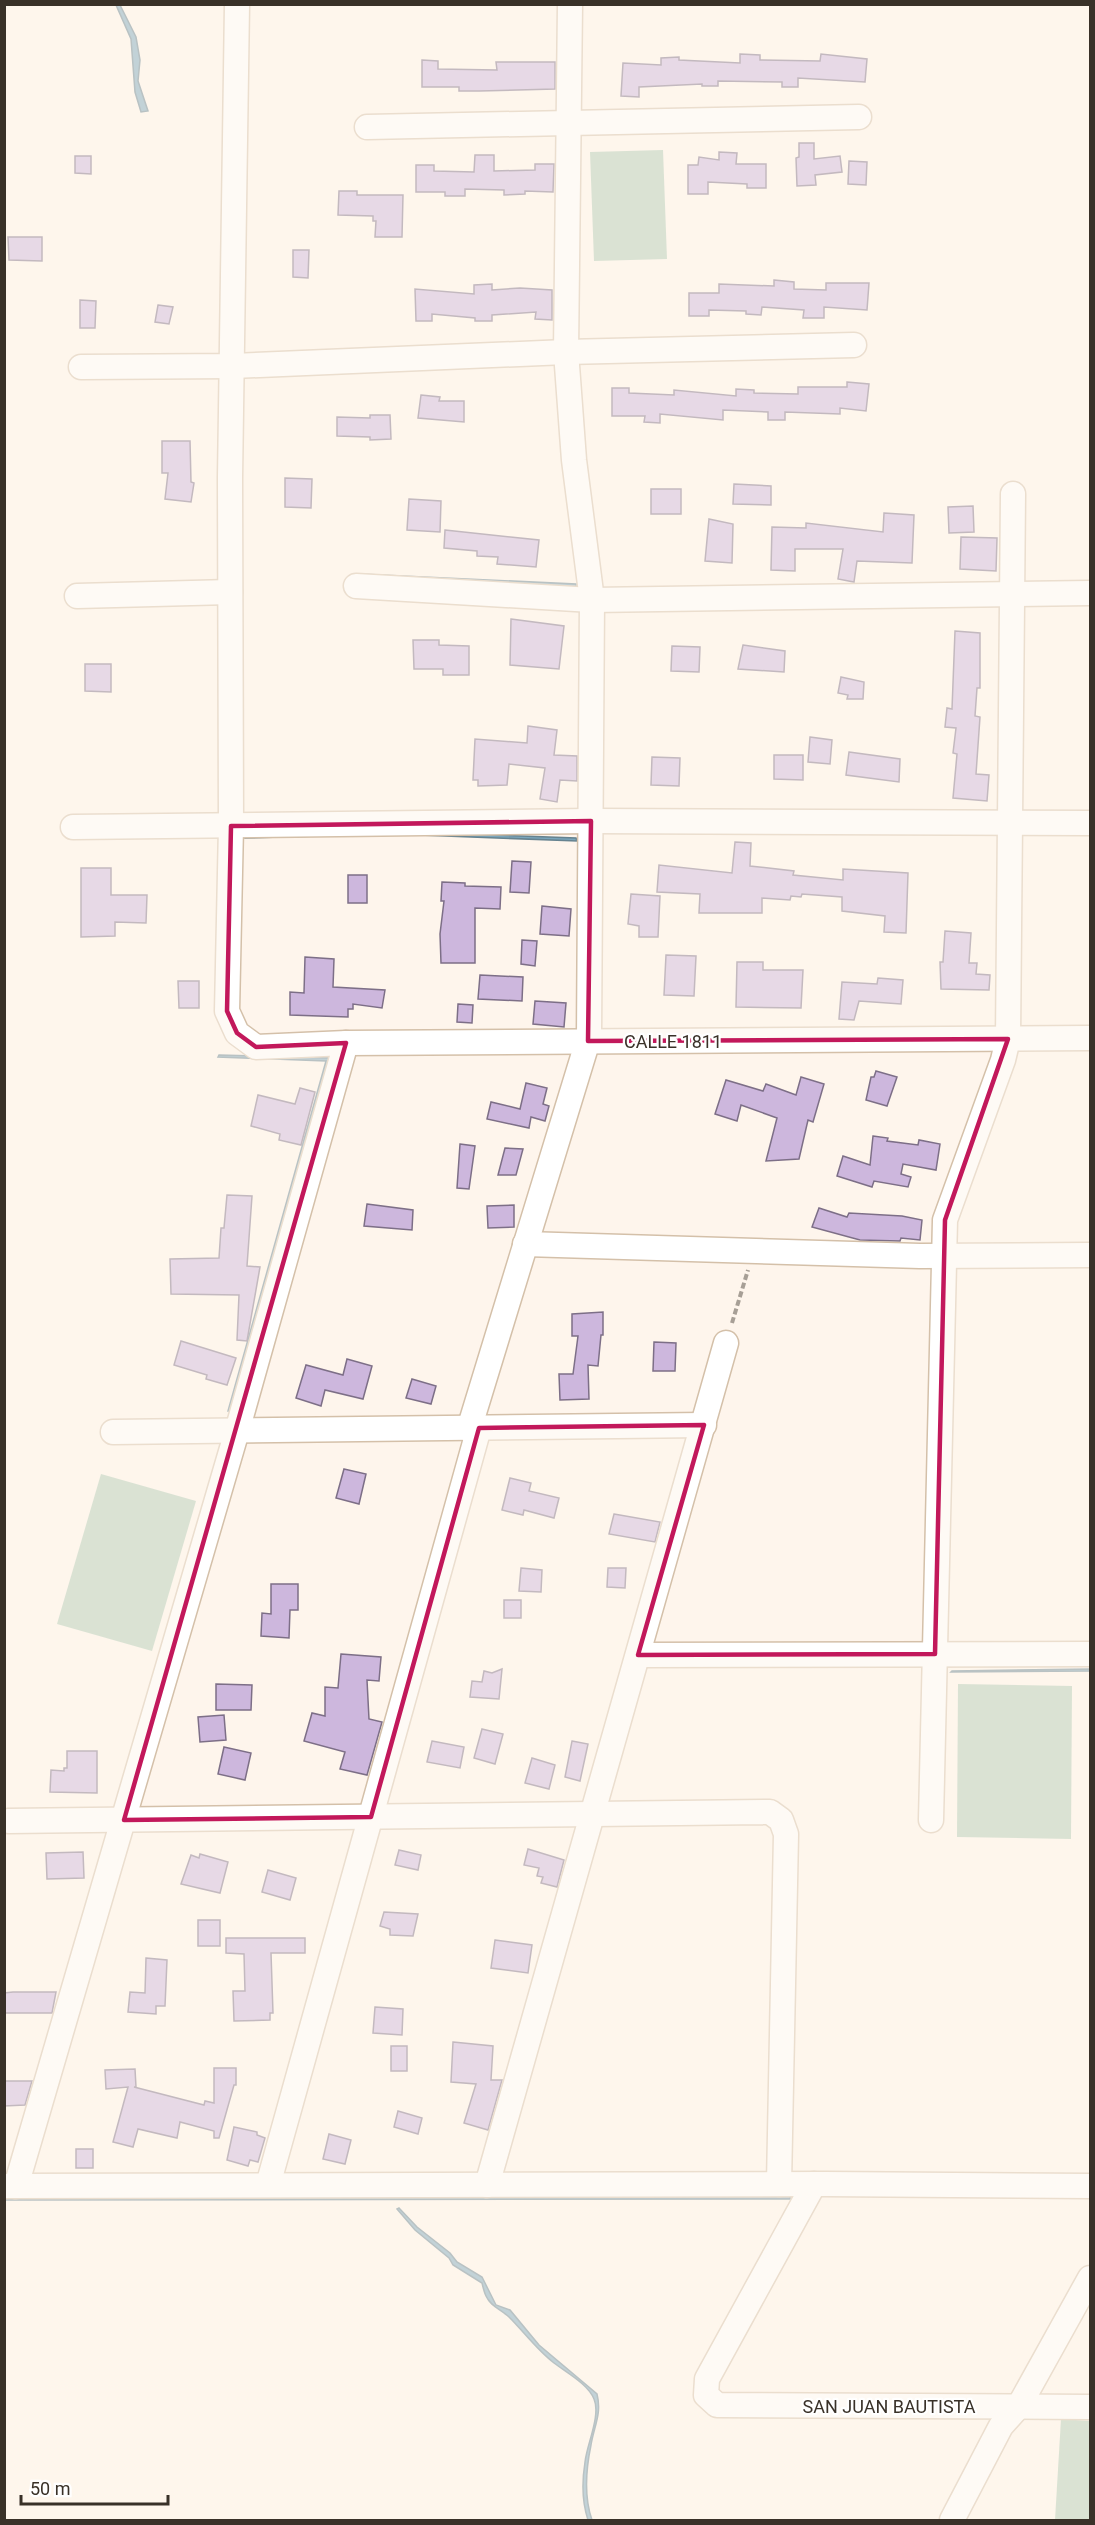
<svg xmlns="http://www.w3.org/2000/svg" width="1095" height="2525" font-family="Roboto,sans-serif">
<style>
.green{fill:#b0cbb4}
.water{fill:#7aa6bc;stroke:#668390;stroke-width:1.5}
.building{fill:#cdb7dd;stroke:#7d6f87;stroke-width:1.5}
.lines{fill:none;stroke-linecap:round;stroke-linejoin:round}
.minor-casing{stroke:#d4c0a9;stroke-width:27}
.path{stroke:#a79f96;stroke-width:4;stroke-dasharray:6 3;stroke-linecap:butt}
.minor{stroke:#fff;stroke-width:24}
.marked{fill:none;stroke:#c2185b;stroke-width:4.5;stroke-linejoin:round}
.labels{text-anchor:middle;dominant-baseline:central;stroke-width:4.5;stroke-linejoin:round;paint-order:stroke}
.street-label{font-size:18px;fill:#393128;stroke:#fff}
</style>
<rect width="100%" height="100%" fill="#fef5ec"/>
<g class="green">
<polygon points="663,150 667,259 594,261 590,152"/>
<polygon points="101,1474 196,1501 152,1651 57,1624"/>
<polygon points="958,1684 1072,1686 1071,1839 957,1837"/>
<polygon points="1061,2419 1090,2421 1090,2520 1055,2520"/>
</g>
<g class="water">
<polygon points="116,5 120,5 136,37 140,60 138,81 148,111 141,112 135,92 131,39"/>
<polygon points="359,574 576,584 576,587 358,576"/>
<polygon points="394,831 576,838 577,841 393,834 245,838 245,836"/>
<polygon points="219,1055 330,1058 231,1411 228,1411 326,1061 218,1057"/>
<polygon points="1090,1669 1090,1671 951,1672 952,1671"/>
<polygon points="790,2196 790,2199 4,2200 5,2198"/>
<path d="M399 2208 417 2227 450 2253 457 2262 482 2277 496 2305 510 2310 539 2345 597 2394C602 2414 594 2426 591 2445 586 2469 584 2497 592 2520H588C582 2502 582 2481 585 2462 587 2444 601 2415 594 2399 588 2384 567 2373 554 2363 537 2350 524 2332 509 2317 501 2309 491 2307 486 2296 484 2292 483 2287 482 2283L453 2265 449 2258 415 2230 397 2209Z"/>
</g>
<g class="building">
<polygon points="740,54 760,55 760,60 820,61 821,54 867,59 865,82 798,78 798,87 782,87 782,82 718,81 718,86 702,86 702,84 639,87 639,97 621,96 623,63 661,65 661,58 679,57 679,60 740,63"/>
<polygon points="422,60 438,61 438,69 497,70 496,62 555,62 555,89 479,91 459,91 459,87 422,87"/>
<polygon points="799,143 814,143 814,159 840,156 842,172 815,175 816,185 797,186 796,158 799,157"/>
<polygon points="719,152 737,153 736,164 766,164 766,188 747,188 747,184 708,182 708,194 688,194 688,165 698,165 699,157 719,160"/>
<polygon points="475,155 494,155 494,171 535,170 535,164 554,164 553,192 525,191 525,194 504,195 504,190 465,189 465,196 445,196 445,192 416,192 416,165 434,165 434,171 474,172"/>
<polygon points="75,156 91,156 91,174 75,173"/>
<polygon points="849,161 867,162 866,185 848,184"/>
<polygon points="339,191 357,191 357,195 403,195 402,237 375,237 376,221 373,221 373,216 338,215"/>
<polygon points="8,237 42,237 42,261 9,260"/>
<polygon points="293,250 309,250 308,278 293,277"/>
<polygon points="774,280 794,282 794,289 826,290 826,283 869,283 867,310 824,307 824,318 803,318 804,310 762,307 761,315 746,314 746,311 709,310 709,316 689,316 689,293 719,293 719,284 774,286"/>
<polygon points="492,284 492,290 520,288 552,290 552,320 535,319 536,312 492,315 492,321 475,321 475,318 432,314 432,321 416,321 415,289 474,294 474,285"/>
<polygon points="80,300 96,301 95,328 80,328"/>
<polygon points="158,305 173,307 169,324 155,322"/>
<polygon points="847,382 869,384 866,411 840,408 840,414 785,412 785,420 768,420 768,412 723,410 723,420 660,414 660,423 644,422 645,416 612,416 612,388 629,388 629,393 674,395 674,390 736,396 736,389 754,390 754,393 798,394 798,387 847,387"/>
<polygon points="421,395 440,397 439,401 464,401 464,422 418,418"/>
<polygon points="370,415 390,415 391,439 370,440 370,437 337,436 337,417 370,418"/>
<polygon points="162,441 190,441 191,482 194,483 191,502 165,499 168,473 162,473"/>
<polygon points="285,478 312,479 311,508 285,507"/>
<polygon points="734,484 771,486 771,505 733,504"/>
<rect x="651" y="489" width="30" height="25"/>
<polygon points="409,499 441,501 440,532 407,530"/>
<polygon points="973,506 974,532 949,533 948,507"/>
<polygon points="884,513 914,515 912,563 857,561 854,582 838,579 843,549 795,549 795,571 771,570 772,527 806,528 806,523 883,532"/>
<polygon points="709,519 733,524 732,563 705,561"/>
<polygon points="445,530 539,540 536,567 497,564 498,557 477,556 477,551 444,548"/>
<polygon points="961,537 997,538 996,571 960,569"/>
<polygon points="511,619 564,626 559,669 510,665"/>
<polygon points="955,631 980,633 980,688 977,688 975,716 980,717 976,774 989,775 987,801 953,798 957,754 953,753 956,728 945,727 947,708 952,709"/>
<polygon points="413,640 439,640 439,645 469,646 469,675 443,675 443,669 414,669"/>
<polygon points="743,645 785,651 784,672 738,669"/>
<polygon points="672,646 700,647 699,672 671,671"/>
<polygon points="85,664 111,664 111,692 85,691"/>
<polygon points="841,677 864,682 863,699 847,699 848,695 838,693"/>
<polygon points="528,726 557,730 554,755 577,756 577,781 560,780 557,802 540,799 545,768 509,764 507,785 478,786 478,780 473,780 475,739 527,743"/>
<polygon points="810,737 832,740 830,764 808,762"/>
<polygon points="849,752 900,759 899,782 846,775"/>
<polygon points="774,755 803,755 803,780 774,779"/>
<polygon points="652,757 680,758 679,786 651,785"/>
<polygon points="735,842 751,843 750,866 794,871 793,875 843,880 843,869 908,873 906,933 884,932 885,916 842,911 842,897 802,894 801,897 791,896 790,900 762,898 762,913 699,913 700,894 657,892 659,865 732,873"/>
<polygon points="512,861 531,862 529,893 510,892"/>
<polygon points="81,868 111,868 111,895 147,895 146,923 115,922 115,936 81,937"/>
<rect x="348" y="875" width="19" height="28"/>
<polygon points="442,882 465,883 465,886 501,887 500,909 475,908 475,963 441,963 440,934 444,901 441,901"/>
<polygon points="631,894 660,896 658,937 639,937 639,926 628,924"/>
<polygon points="542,906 571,909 569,936 540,934"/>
<polygon points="945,931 971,933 969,963 977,963 976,974 990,975 989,990 941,989 940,962 943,962"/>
<polygon points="522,940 537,941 535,966 521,964"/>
<polygon points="666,955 696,956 694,996 664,995"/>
<polygon points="305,957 334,959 333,987 385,990 382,1008 353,1004 353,1009 348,1009 348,1017 290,1015 290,992 304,993"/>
<polygon points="737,962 763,962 763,970 803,970 801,1008 736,1007"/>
<polygon points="480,975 523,977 522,1001 478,999"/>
<polygon points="878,978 903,980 901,1004 859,1001 854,1020 839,1019 842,982 877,984"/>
<polygon points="178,981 199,981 199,1008 179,1008"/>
<polygon points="535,1001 566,1003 564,1027 533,1024"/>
<polygon points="458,1004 473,1005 472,1023 457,1022"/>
<polygon points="876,1071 897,1077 887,1106 866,1100 871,1077 874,1077"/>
<polygon points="801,1077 824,1084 813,1122 808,1120 799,1159 766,1161 777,1118 741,1105 737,1121 715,1114 726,1080 763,1091 766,1084 796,1095"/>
<polygon points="526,1083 547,1088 543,1104 549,1106 545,1121 531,1117 529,1128 487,1119 491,1102 520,1109"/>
<polygon points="300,1088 315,1092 301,1145 279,1140 280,1134 251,1126 258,1095 295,1104"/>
<polygon points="873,1136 888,1138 887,1141 918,1145 919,1140 940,1144 936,1170 903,1164 901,1174 911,1177 908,1187 874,1181 872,1187 837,1176 843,1156 870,1165"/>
<polygon points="460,1144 475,1146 469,1189 457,1188"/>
<polygon points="505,1148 523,1149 516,1175 498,1175"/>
<polygon points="227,1195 252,1196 247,1266 260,1267 247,1341 237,1340 239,1295 171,1294 170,1259 219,1258 221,1228 224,1228"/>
<polygon points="367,1204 413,1210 412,1230 364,1226"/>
<polygon points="514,1205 514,1227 488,1228 487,1206"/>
<polygon points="819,1208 847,1217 849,1213 902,1216 922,1220 920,1240 901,1238 900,1241 860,1240 812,1227"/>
<polygon points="603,1312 603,1335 601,1335 598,1366 588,1365 589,1399 560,1400 559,1374 573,1374 578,1336 572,1336 572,1314"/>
<polygon points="181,1341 236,1358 227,1385 206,1379 207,1375 174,1365"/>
<polygon points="654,1342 676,1343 675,1371 653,1371"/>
<polygon points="347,1359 372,1366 363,1399 325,1390 321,1406 296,1398 306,1365 343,1375"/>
<polygon points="412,1379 436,1386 431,1404 406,1398"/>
<polygon points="344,1469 366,1474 359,1504 336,1498"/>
<polygon points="510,1478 531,1483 529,1491 559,1498 554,1518 524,1510 523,1515 502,1510"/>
<polygon points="614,1514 660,1522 655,1542 609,1534"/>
<polygon points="521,1568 542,1570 541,1592 519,1591"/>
<polygon points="608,1568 626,1568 625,1588 607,1587"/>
<polygon points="271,1584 298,1584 298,1610 290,1610 289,1638 261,1636 262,1613 271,1614"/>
<rect x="504" y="1600" width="17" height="18"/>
<polygon points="341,1654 381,1657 379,1681 367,1680 369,1719 382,1722 367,1775 340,1769 345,1752 304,1741 312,1713 325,1716 325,1687 338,1688"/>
<polygon points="502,1669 499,1699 470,1697 472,1681 482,1682 484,1671 492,1673"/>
<polygon points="216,1684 252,1685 251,1710 216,1710"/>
<polygon points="224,1715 226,1740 200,1742 198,1717"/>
<polygon points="482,1729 503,1734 495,1764 474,1758"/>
<polygon points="432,1741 464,1747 460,1768 427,1762"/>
<polygon points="572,1741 588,1744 580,1781 565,1777"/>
<polygon points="224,1747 251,1753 245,1780 218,1774"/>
<polygon points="67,1751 97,1751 97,1793 50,1792 51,1770 64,1771 64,1768 67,1768"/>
<polygon points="532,1758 555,1765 549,1789 525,1783"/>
<polygon points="528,1849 564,1860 557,1887 541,1883 543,1877 537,1876 539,1868 524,1865"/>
<polygon points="399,1850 421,1855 418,1870 395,1865"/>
<polygon points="83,1852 84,1878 47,1879 46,1853"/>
<polygon points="200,1854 228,1862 220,1893 181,1884 191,1855 199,1858"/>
<polygon points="268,1870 296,1878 290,1900 262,1892"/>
<polygon points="384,1912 418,1914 413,1936 390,1935 390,1929 380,1926"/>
<rect x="198" y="1920" width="22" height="26"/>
<polygon points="226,1938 305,1938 305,1953 271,1953 273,2013 270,2013 270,2020 234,2021 233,1991 245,1991 244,1954 226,1953"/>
<polygon points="495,1940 532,1945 528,1973 491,1968"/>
<polygon points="146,1958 167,1960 165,2006 156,2006 156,2014 128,2012 130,1992 145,1993"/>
<polygon points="13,1992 56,1992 52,2013 4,2013 4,1993"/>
<polygon points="375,2007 403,2009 402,2035 373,2033"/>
<polygon points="453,2042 493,2046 491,2080 502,2080 488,2130 464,2123 476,2084 451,2082"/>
<rect x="391" y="2046" width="16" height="25"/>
<polygon points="214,2068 236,2068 236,2085 234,2085 219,2138 214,2138 214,2131 180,2122 177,2138 138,2129 133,2147 113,2142 128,2087 106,2089 105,2070 135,2069 136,2087 134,2087 204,2105 205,2101 214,2103"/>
<polygon points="4,2081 32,2081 25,2105 4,2106"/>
<polygon points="398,2111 422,2118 418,2134 394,2127"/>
<polygon points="234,2127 257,2132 257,2135 265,2138 258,2162 250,2160 248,2166 227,2160"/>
<polygon points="329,2134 351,2140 345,2164 323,2159"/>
<rect x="76" y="2149" width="17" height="19"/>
</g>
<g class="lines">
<defs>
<g id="minor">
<polyline points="237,4 230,478 231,826 227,1011 237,1033 256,1047 346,1043 1090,1038"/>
<polyline points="367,127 859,117"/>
<polyline points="81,367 233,366 566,352 854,345"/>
<polyline points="356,586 592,600 1090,593"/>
<polyline points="77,596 230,592"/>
<polyline points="73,827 591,821 1090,823"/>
<polyline points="525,1244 920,1256 1090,1255"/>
<polyline points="469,1429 589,1037 592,600 574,460 566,352 570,4"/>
<polyline points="113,1432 704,1425"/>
<polyline points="638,1655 1090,1654"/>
<polyline points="931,1820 945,1220 1003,1060 1008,1039 1013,494"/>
<polyline points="8,1821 770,1812 781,1820 786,1834 779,2184"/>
<polyline points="814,2184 707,2379 706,2395 717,2405 1090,2407"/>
<polyline points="268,2185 479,1428"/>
<polyline points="487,2185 726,1343"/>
<polyline points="4,2186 824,2184 1090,2186"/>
<polyline points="16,2186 237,1431 346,1043"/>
<polyline points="952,2520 1001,2426 1019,2406 1090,2278"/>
</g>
</defs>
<use href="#minor" class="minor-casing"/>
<polyline class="path" points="732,1323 748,1270"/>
<use href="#minor" class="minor"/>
</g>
<path d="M0 0H1095V2525H0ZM591 821 588 1041 1008 1039 945 1220 935 1654 638 1655 704 1425 479 1428 371 1817 124 1820 346 1043 256 1047 237 1033 227 1011 231 826Z" fill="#fef5ec" fill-opacity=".55" fill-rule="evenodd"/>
<path class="marked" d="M591 821 588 1041 1008 1039 945 1220 935 1654 638 1655 704 1425 479 1428 371 1817 124 1820 346 1043 256 1047 237 1033 227 1011 231 826Z"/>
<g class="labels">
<g class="street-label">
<text x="673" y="1041">CALLE 1811</text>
<text x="889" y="2406">SAN JUAN BAUTISTA</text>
</g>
</g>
<rect width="1095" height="2525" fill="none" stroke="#393128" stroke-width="12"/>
<path d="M21 2495v9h147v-9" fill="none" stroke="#393128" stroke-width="3"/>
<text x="30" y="2495" font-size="18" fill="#393128" stroke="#ffffff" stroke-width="4.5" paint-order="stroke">50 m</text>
</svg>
